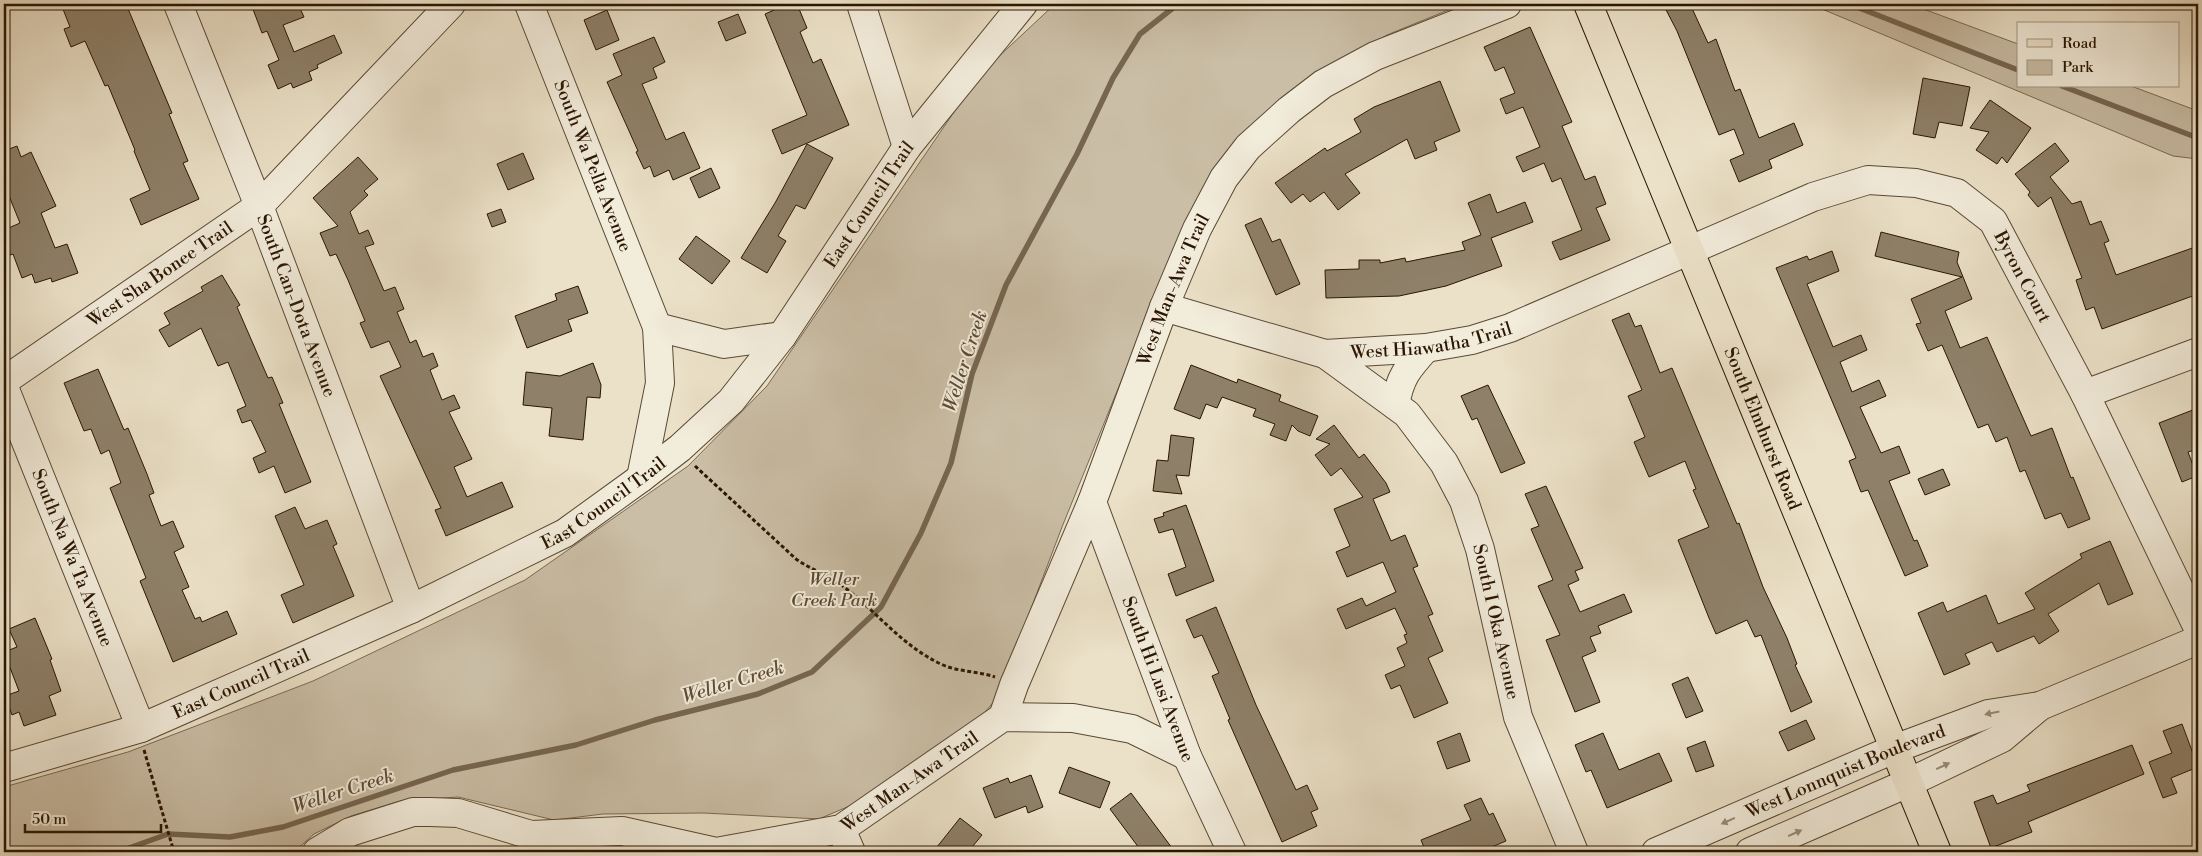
<svg xmlns="http://www.w3.org/2000/svg" width="2202" height="856" font-family="'Libre Bodoni',serif">
<style>
.green{fill:#cabea6;stroke:#7a6a54}
.lines{fill:none;stroke-linecap:round;stroke-linejoin:round}
.stream{stroke:#766651;stroke-width:5.5}
.building{fill:#8e8069;stroke:#2a1602}
.minor-casing{stroke:#5a4934;stroke-width:30}
.major-casing{stroke:#2a1602;stroke-width:30}
.path{stroke:#2a1602;stroke-width:3;stroke-dasharray:4 2.5;stroke-linecap:butt}
.minor{stroke:#f2ecdb;stroke-width:28}
.major{stroke:#ebe1c8;stroke-width:28}
.oneway{fill:#988c79}
.labels{text-anchor:middle;dominant-baseline:central;stroke-width:4;stroke-linejoin:round;paint-order:stroke}
.street-label{font-size:18px;fill:#2a1602;stroke:#f2ecdb}
.park-label{font-size:18px;font-style:italic;fill:#5a4833;stroke:#f2ecdb}
.water-label{font-size:19px;font-style:italic;fill:#5d4c36;stroke:#f2ecdb}
</style>
<rect width="100%" height="100%" fill="#ebe1c8"/>
<filter id="stains"><feTurbulence type="fractalNoise" baseFrequency=".004" numOctaves="4"/><feColorMatrix values="0 0 0 0 .2 0 0 0 0 .09 0 0 0 0 .02 0 0 0 .5 -.17"/></filter>
<radialGradient id="worn" r=".72"><stop offset=".6" stop-color="#630" stop-opacity="0"/><stop offset="1" stop-color="#630" stop-opacity=".3"/></radialGradient>
<g class="green">
<polygon points="1055,4 1463,4 1387,35 1293,91 1141,332 1062,527 997,698 973,726 854,804 819,819 704,813 603,814 554,820 458,797 400,801 351,816 314,834 294,852 4,852 4,787 128,752 313,681 525,580 688,466 767,386 980,74"/>
<polygon points="1810,4 1910,4 2018,44 2018,86 2131,86 2198,111 2198,159 2173,156"/>
</g>
<g class="lines">
<g class="stream">
<polyline points="1849,4 2018,70"/>
<polyline points="2062,86 2198,138"/>
<polyline points="118,852 168,834 230,837 283,827 453,770 576,745 655,720 758,694 812,672 881,607 921,533 951,463 972,374 1006,285 1077,154 1113,78 1140,34 1178,4"/>
</g>
</g>
<g class="building">
<polygon points="61,4 126,4 172,113 169,114 188,161 183,163 199,199 141,225 130,199 150,190 134,151 135,150 108,85 105,86 85,41 71,47 64,29 70,27"/>
<polygon points="251,4 298,4 304,17 283,25 294,52 334,35 342,53 317,65 318,68 309,72 312,80 293,88 291,83 278,89 268,65 279,60 267,31 262,33"/>
<polygon points="788,4 797,4 807,28 800,32 813,63 821,59 849,125 782,154 772,130 807,115 765,14"/>
<polygon points="1663,4 1690,4 1708,43 1716,39 1735,91 1740,89 1759,138 1794,123 1803,145 1769,160 1772,168 1739,182 1730,160 1744,154 1734,129 1719,135 1677,31"/>
<polygon points="607,10 619,40 596,50 584,20"/>
<polygon points="738,14 746,33 726,41 718,22"/>
<polygon points="1530,27 1572,122 1562,126 1585,180 1595,176 1606,204 1596,208 1610,240 1560,260 1552,242 1582,230 1561,178 1552,182 1544,163 1523,172 1516,157 1540,147 1523,107 1506,114 1500,99 1515,93 1504,67 1495,71 1484,47"/>
<polygon points="654,37 665,62 653,68 657,78 642,84 666,140 684,132 700,168 673,180 669,170 654,177 650,166 644,169 636,152 638,151 607,82 622,75 613,54"/>
<polygon points="1923,78 1970,87 1962,126 1939,122 1935,138 1913,134"/>
<polygon points="1440,81 1460,131 1434,142 1437,150 1415,159 1407,139 1345,174 1360,193 1338,210 1324,192 1310,202 1303,194 1291,203 1275,183 1325,148 1327,151 1361,132 1354,119 1374,107"/>
<polygon points="1990,100 2031,128 2007,163 2002,157 1997,164 1976,150 1989,132 1970,128"/>
<polygon points="2055,143 2069,161 2050,177 2072,204 2081,201 2090,225 2101,221 2109,241 2104,243 2116,275 2198,246 2198,294 2102,329 2094,307 2086,310 2076,280 2082,278 2051,197 2038,207 2028,195 2030,192 2015,174"/>
<polygon points="807,144 833,158 805,209 796,205 778,236 786,241 767,273 741,258 775,203"/>
<polygon points="17,146 21,157 31,152 56,206 41,213 55,248 67,244 78,273 52,282 51,278 35,283 32,274 22,278 13,254 10,255 4,240 4,230 20,223 7,191 4,192 4,151"/>
<polygon points="523,153 534,179 508,190 497,164"/>
<polygon points="358,157 378,179 364,191 368,195 350,212 359,234 368,230 374,244 365,247 384,291 395,287 404,309 397,312 410,343 416,340 423,357 433,353 438,366 430,370 442,400 454,395 460,408 449,412 472,459 454,467 467,497 502,482 513,507 446,536 435,510 441,508 380,376 401,367 389,341 371,348 360,323 365,321 348,280 336,254 330,256 320,233 338,226 313,198"/>
<polygon points="711,168 720,188 699,198 690,178"/>
<polygon points="1490,194 1497,213 1525,202 1533,222 1491,238 1502,266 1446,286 1399,296 1326,298 1325,270 1359,269 1359,260 1380,260 1380,263 1405,258 1406,262 1465,250 1462,242 1481,235 1468,203"/>
<polygon points="501,209 506,222 492,227 487,214"/>
<polygon points="1261,218 1272,242 1280,239 1300,284 1276,295 1245,225"/>
<polygon points="1881,232 1959,252 1957,262 1972,299 1945,311 1960,348 1987,337 2031,436 2052,428 2071,478 2073,477 2090,519 2068,528 2061,513 2045,519 2025,470 2020,472 2007,437 1996,442 1988,424 1978,428 1942,345 1928,351 1916,324 1921,323 1911,299 1962,277 1875,256"/>
<polygon points="696,236 730,261 712,284 679,259"/>
<polygon points="1832,251 1839,271 1807,284 1833,347 1861,335 1867,350 1840,362 1852,392 1879,380 1886,396 1860,407 1881,453 1899,446 1910,473 1889,481 1914,541 1917,540 1928,566 1905,576 1868,490 1861,492 1849,461 1856,458 1776,268 1807,256 1809,260"/>
<polygon points="222,275 240,305 237,307 268,378 272,377 283,403 279,404 311,482 285,493 274,466 259,473 253,458 266,452 251,420 242,423 237,410 246,406 228,362 218,366 201,328 169,347 159,330 170,324 164,313 203,291 201,287"/>
<polygon points="578,286 588,313 568,320 572,331 527,348 515,316 557,300 555,294"/>
<polygon points="1629,313 1635,327 1641,325 1660,373 1672,368 1737,524 1739,523 1763,587 1787,638 1797,664 1795,665 1812,702 1791,712 1761,635 1755,637 1747,620 1716,634 1709,618 1678,540 1709,527 1693,490 1696,489 1685,461 1649,477 1634,442 1645,437 1628,396 1642,390 1612,320"/>
<polygon points="593,363 601,385 600,398 587,397 583,440 549,436 552,408 523,405 526,372 560,376"/>
<polygon points="1191,365 1237,383 1238,379 1281,395 1279,401 1318,416 1310,436 1298,431 1292,425 1286,441 1270,435 1275,424 1253,416 1256,409 1222,397 1217,408 1206,404 1200,419 1174,409"/>
<polygon points="98,369 124,430 128,428 147,474 154,493 149,495 161,526 173,521 184,547 174,552 189,587 182,590 195,619 200,617 202,622 227,611 237,634 173,662 140,581 146,578 110,488 121,483 109,450 101,454 91,429 84,431 64,383"/>
<polygon points="1488,385 1525,463 1501,473 1477,418 1472,420 1461,396"/>
<polygon points="2198,408 2198,449 2188,452 2197,476 2182,482 2159,423"/>
<polygon points="1334,425 1359,458 1364,454 1386,483 1390,492 1373,499 1391,541 1405,535 1418,566 1413,568 1433,614 1428,616 1443,651 1428,658 1448,703 1414,718 1400,685 1391,689 1385,675 1405,666 1397,648 1407,643 1404,635 1407,634 1395,608 1346,629 1337,609 1362,598 1366,606 1396,592 1383,562 1347,577 1336,552 1350,546 1334,509 1363,497 1341,468 1331,476 1315,455 1330,444 1316,439"/>
<polygon points="1171,435 1194,438 1189,476 1176,475 1182,494 1153,491 1157,460 1168,461"/>
<polygon points="1943,469 1950,485 1925,495 1918,479"/>
<polygon points="1546,486 1583,568 1575,571 1579,580 1568,585 1580,612 1624,594 1632,612 1598,626 1601,633 1590,637 1596,651 1582,657 1600,702 1575,712 1546,640 1560,635 1538,586 1553,580 1531,529 1539,526 1525,494"/>
<polygon points="1186,505 1214,581 1176,596 1168,574 1186,567 1173,529 1159,533 1154,519 1164,516 1163,513"/>
<polygon points="295,507 305,529 327,520 337,544 333,546 354,596 293,623 281,595 304,585 275,516"/>
<polygon points="2110,541 2133,594 2108,605 2099,583 2048,614 2059,631 2039,644 2034,636 1997,652 1992,642 1965,654 1970,664 1944,675 1918,613 1943,602 1947,612 1986,595 1998,624 2035,609 2025,593 2082,558 2080,554"/>
<polygon points="1216,607 1256,705 1296,790 1307,785 1318,809 1311,812 1317,826 1282,842 1228,720 1230,719 1212,676 1219,673 1202,635 1194,638 1186,620"/>
<polygon points="35,618 52,659 50,660 61,691 49,696 56,715 24,726 19,712 12,715 5,696 19,691 4,652 17,647 9,629"/>
<polygon points="1688,677 1703,711 1686,718 1672,684"/>
<polygon points="1806,720 1815,739 1788,751 1779,732"/>
<polygon points="2182,724 2198,767 2171,778 2177,793 2163,798 2149,762 2172,753 2163,731"/>
<polygon points="1460,733 1470,761 1447,769 1437,742"/>
<polygon points="1603,733 1619,770 1659,753 1672,781 1607,808 1591,770 1586,772 1575,745"/>
<polygon points="1705,741 1714,766 1696,772 1687,748"/>
<polygon points="2132,745 2144,774 2028,822 2032,832 1991,848 1974,802 1993,795 1997,804 2030,791 2027,785"/>
<polygon points="1069,767 1110,782 1100,808 1059,793"/>
<polygon points="1031,775 1043,807 1028,813 1026,806 995,818 983,788 1008,778 1010,783"/>
<polygon points="1131,793 1175,852 1142,852 1110,809"/>
<polygon points="1481,798 1489,815 1493,813 1506,841 1480,852 1426,852 1421,840 1471,820 1464,805"/>
<polygon points="960,818 982,835 968,852 933,852"/>
</g>
<g class="lines">
<defs>
<g id="minor">
<path id="s1" d="M178 4 259 206 411 609"/>
<path id="s2" d="M529 4 657 327 660 383 641 478"/>
<polyline points="861,4 907,147"/>
<path id="s3" d="M1164 307 1325 354 1426 348 1472 340 1510 328 1813 197 1868 180 1916 183 1957 193 1993 221 2085 394 2198 628"/>
<polyline points="657,327 724,344 782,336"/>
<path id="s4" d="M1325 354 1407 414 1444 463 1464 501 1480 549 1518 717 1574 852"/>
<path id="s5" d="M4 381 259 206 451 4"/>
<path id="s6" d="M4 387 141 728"/>
<polyline points="2085,394 2198,352"/>
<path d="M1395 405C1400 377 1407 369 1426 348"/>
<path id="s7" d="M1092 502 1187 756 1232 852"/>
<path id="s8" d="M1003 717 1014 685 1092 502 1164 307 1197 229 1224 178 1248 147 1289 110 1323 84 1375 56 1507 4"/>
<path id="s9" d="M4 768 141 728 411 609 565 533 641 478 680 448 731 401 782 336 907 147 1023 4"/>
<polyline points="841,829 851,852"/>
<path id="s10" d="M317 852 350 832 413 812H430L458 813 531 835 622 831 716 852 841 829 1003 717 1073 718 1132 729 1187 756"/>
<path id="s11" d="M1656 852 1894 749 1988 714 2040 706 2198 640"/>
<polyline points="1750,852 1908,783 2002,738 2040,706"/>
</g>
<g id="major">
<path id="s12" d="M1588 4 1937 852"/>
</g>
</defs>
<use href="#minor" class="minor-casing"/>
<use href="#major" class="major-casing"/>
<g class="path">
<path d="M695 466 796 559C810 569 826 574 840 584 876 610 901 646 943 665 959 672 978 671 995 677"/>
<polyline points="144,750 174,852"/>
</g>
<use href="#minor" class="minor"/>
<use href="#major" class="major"/>
</g>
<defs><path id="oneway-solid" d="M-6-.8H1V-3.2L6.5 0L1 3.2V.8H-6Z" transform="scale(1.25)"/></defs>
<g class="oneway">
<use href="#oneway-solid" transform="translate(1992 713) rotate(168)"/>
<use href="#oneway-solid" transform="translate(1943 766) rotate(-25)"/>
<use href="#oneway-solid" transform="translate(1728 821) rotate(156)"/>
<use href="#oneway-solid" transform="translate(1795 833) rotate(-24)"/>
</g>
<g class="labels">
<g class="street-label">
<text stroke="none"><textPath href="#s2" startOffset="174">South Wa Pella Avenue</textPath></text>
<text stroke="none"><textPath href="#s9" startOffset="1062">East Council Trail</textPath></text>
<text stroke="none"><textPath href="#s5" startOffset="189">West Sha Bonee Trail</textPath></text>
<text stroke="none"><textPath href="#s3" startOffset="942">Byron Court</textPath></text>
<text stroke="none"><textPath href="#s8" startOffset="460">West Man-Awa Trail</textPath></text>
<text stroke="none"><textPath href="#s1" startOffset="324">South Can-Dota Avenue</textPath></text>
<text stroke="none"><textPath href="#s3" startOffset="275">West Hiawatha Trail</textPath></text>
<text stroke="none"><textPath href="#s12" startOffset="459">South Elmhurst Road</textPath></text>
<text stroke="none"><textPath href="#s9" startOffset="658">East Council Trail</textPath></text>
<text stroke="none"><textPath href="#s6" startOffset="184">South Na Wa Ta Avenue</textPath></text>
<text stroke="none"><textPath href="#s4" startOffset="331">South I Oka Avenue</textPath></text>
<text stroke="none"><textPath href="#s7" startOffset="189">South Hi Lusi Avenue</textPath></text>
<text stroke="none"><textPath href="#s9" startOffset="252">East Council Trail</textPath></text>
<text stroke="none"><textPath href="#s11" startOffset="206">West Lonnquist Boulevard</textPath></text>
<text stroke="none"><textPath href="#s10" startOffset="624">West Man-Awa Trail</textPath></text>
</g>
<g class="park-label">
<text x="834" y="579">Weller<tspan x="834" dy="21">Creek Park</tspan></text>
</g>
<g class="water-label">
<text transform="translate(965 361) rotate(-72)">Weller Creek</text>
<text transform="translate(733 682) rotate(-17)">Weller Creek</text>
<text transform="translate(343 791) rotate(-18)">Weller Creek</text>
</g>
</g>
<rect width="2202" height="856" fill="none" stroke="#ebe1c8" stroke-width="20"/>
<rect x="5" y="5" width="2192" height="846" fill="none" stroke="#2a1602" stroke-width="2.5"/>
<rect x="10" y="10" width="2182" height="836" fill="none" stroke="#2a1602"/>
<rect x="2017" y="22" width="162" height="65" fill="#f2ecdb" stroke="#a29684"/>
<rect x="2027" y="39" width="25" height="8" fill="#ebe1c8" stroke="#a29684"/>
<text x="2062" y="48" font-size="15" fill="#2a1602">Road</text>
<rect x="2027" y="60" width="25" height="15" fill="#cabea6" stroke="#a29684"/>
<text x="2062" y="72" font-size="15" fill="#2a1602">Park</text>
<path d="M25 824v8h136v-8" fill="none" stroke="#2a1602" stroke-width="2.5"/>
<text x="32" y="824" font-size="15" fill="#2a1602" stroke="#f2ecdb" stroke-width="4" paint-order="stroke">50 m</text>
<rect width="100%" height="100%" filter="url(#stains)"/>
<rect width="100%" height="100%" fill="url(#worn)"/>
</svg>
